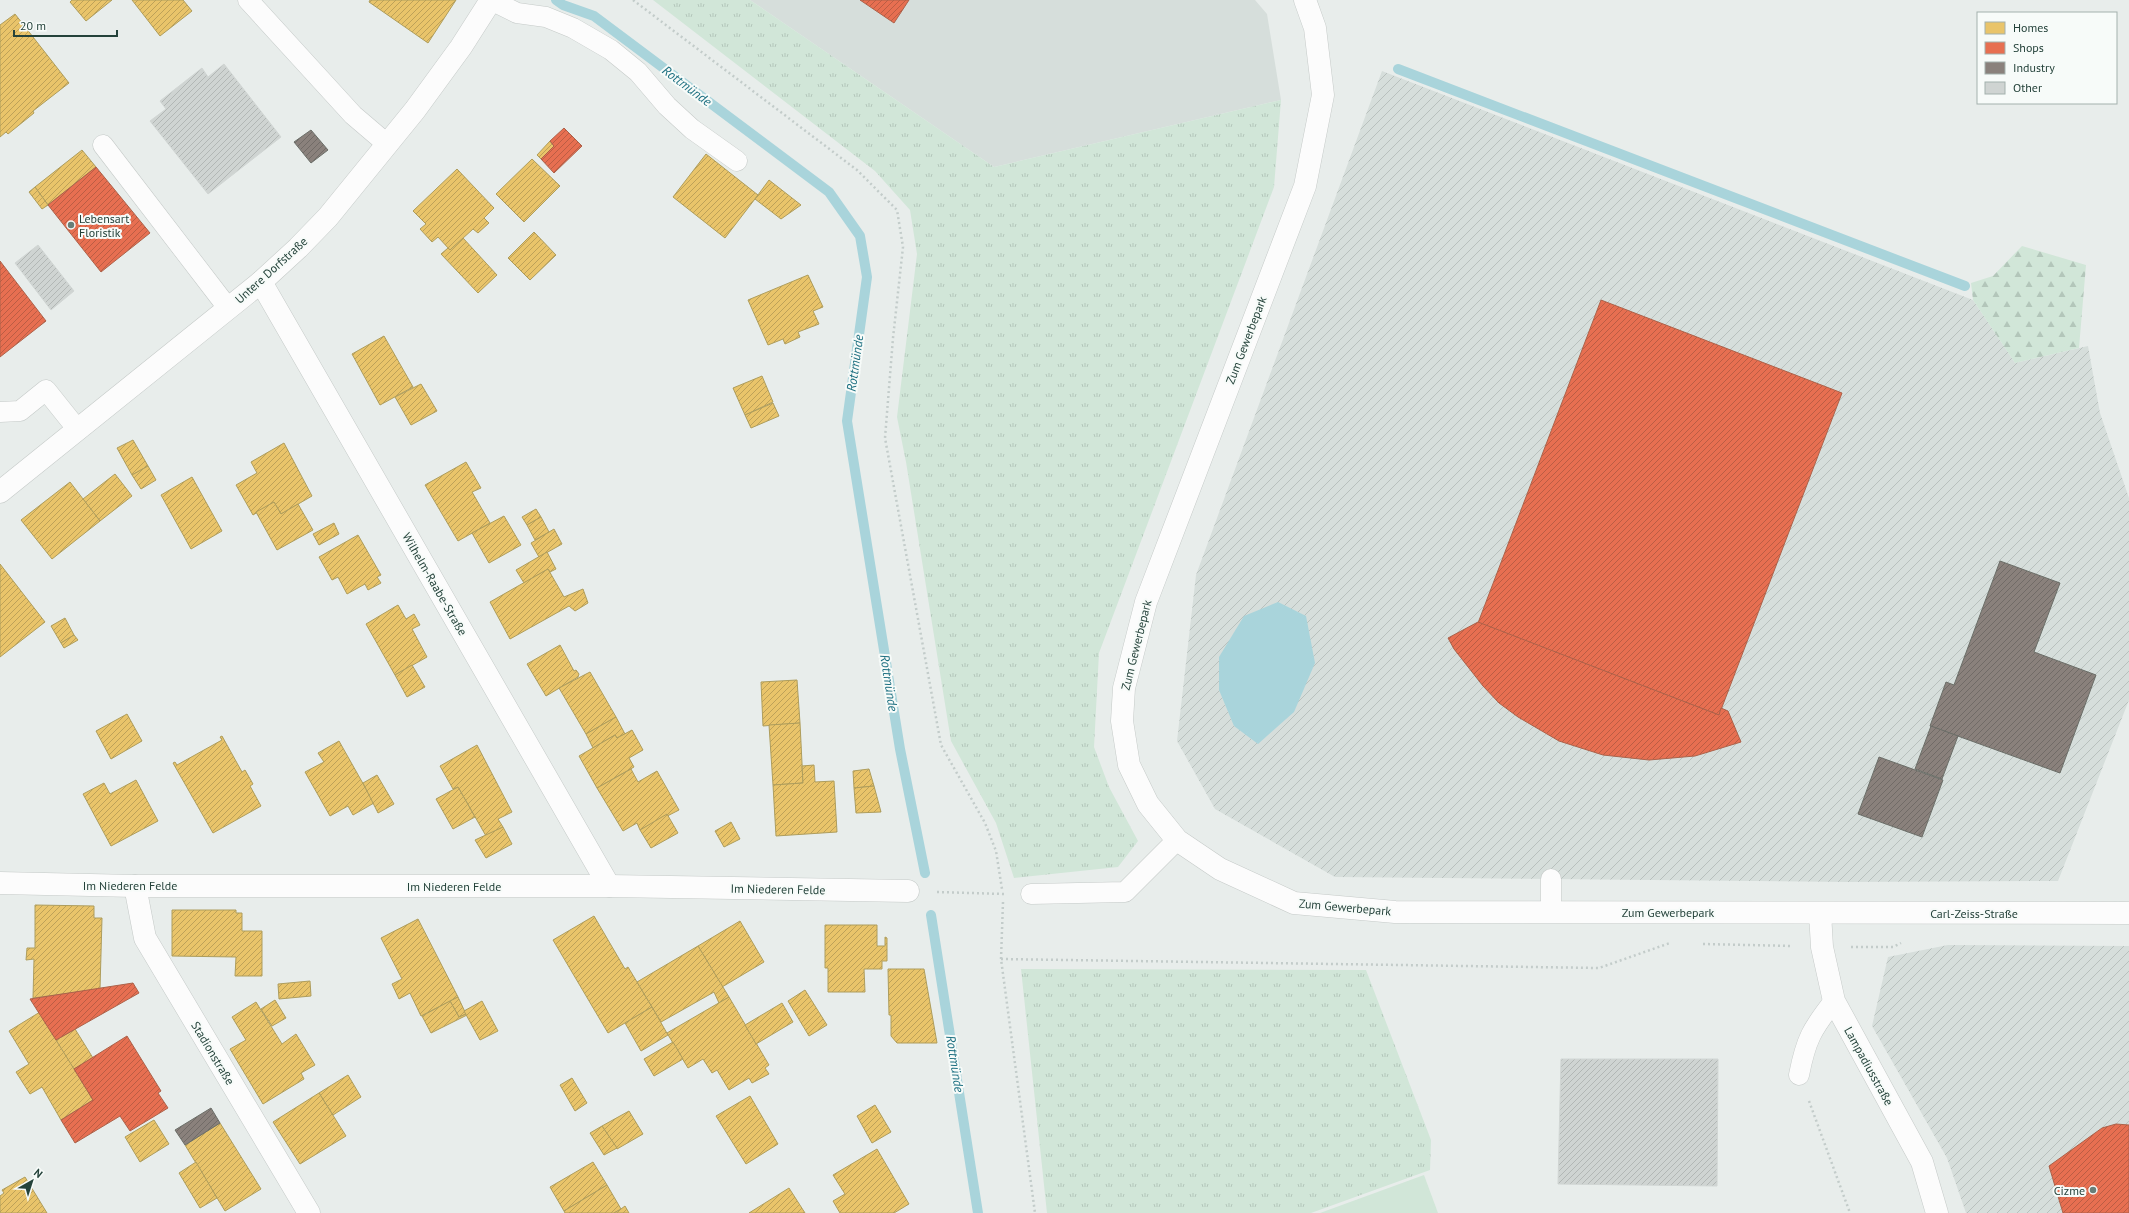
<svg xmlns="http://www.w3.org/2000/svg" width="2129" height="1213" font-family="'PT Sans',sans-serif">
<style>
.built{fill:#d6dedb}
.industrial{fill:url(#industrial-furrows)}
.grass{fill:url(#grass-tufts)}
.forest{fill:url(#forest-firs)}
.garden{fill:#d1e6d8}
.water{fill:#a9d4db}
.homes{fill:url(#homes-hatch);stroke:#ae9d5c}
.shops{fill:url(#shops-hatch);stroke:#ac624a}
.industry{fill:url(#industry-hatch);stroke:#6b6e68}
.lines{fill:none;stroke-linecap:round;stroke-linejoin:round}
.stream{stroke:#a9d4db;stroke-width:10}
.building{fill:url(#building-hatch);stroke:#d1d6d4}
.service-casing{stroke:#c5cac8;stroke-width:21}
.minor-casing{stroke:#c5cac8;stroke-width:23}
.tertiary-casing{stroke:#c5cac8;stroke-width:23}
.path{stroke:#c3ccca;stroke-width:2.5;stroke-dasharray:2 3;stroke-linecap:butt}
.service{stroke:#fcfcfc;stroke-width:20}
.minor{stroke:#fcfcfc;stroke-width:22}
.tertiary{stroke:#fcfcfc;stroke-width:22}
.poi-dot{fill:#697e78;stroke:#f7fbf9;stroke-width:1.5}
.labels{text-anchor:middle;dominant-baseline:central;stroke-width:4;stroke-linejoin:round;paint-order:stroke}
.poi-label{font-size:12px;fill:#24423a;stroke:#f7fbf9;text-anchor:start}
.street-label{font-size:12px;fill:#24423a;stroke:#f7fbf9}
.water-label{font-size:13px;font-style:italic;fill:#1c6f80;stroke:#f7fbf9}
</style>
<defs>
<pattern id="industrial-furrows" width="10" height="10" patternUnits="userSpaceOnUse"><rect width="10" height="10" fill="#d6dedb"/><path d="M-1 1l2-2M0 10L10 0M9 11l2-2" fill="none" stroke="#b8c0bd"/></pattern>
<pattern id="grass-tufts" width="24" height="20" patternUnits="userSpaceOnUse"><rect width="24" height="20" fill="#d1e6d8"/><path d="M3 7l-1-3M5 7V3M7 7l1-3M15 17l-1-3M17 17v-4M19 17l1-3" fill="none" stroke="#b3c6ba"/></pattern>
<pattern id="forest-firs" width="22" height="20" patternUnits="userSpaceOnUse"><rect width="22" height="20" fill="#d1e6d8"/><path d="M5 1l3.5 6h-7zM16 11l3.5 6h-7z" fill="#b3c6ba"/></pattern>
<pattern id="homes-hatch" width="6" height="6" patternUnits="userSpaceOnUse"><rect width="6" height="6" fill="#e9c46a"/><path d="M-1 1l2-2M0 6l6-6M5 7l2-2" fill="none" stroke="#bda158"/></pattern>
<pattern id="shops-hatch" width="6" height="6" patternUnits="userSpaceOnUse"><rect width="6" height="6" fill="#e76f51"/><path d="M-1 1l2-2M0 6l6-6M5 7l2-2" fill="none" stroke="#bb5d44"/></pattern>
<pattern id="industry-hatch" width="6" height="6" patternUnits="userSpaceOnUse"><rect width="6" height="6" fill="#8a817c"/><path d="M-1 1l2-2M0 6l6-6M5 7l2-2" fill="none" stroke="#716b67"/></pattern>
<pattern id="building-hatch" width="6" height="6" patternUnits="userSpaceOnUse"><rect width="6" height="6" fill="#cfd4d2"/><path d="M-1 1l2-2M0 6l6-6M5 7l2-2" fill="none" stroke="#b2b7b5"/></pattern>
</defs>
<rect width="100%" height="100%" fill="#e8edeb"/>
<polygon class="built" points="750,0 1255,0 1267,14 1281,100 994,167"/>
<g class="industrial">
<polygon points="1382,71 1973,300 2015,363 2088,346 2100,413 2129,498 2129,700 2058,881 1847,882 1335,877 1215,809 1177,741 1196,575"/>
<polygon points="1948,945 2129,946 2129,1213 1966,1213 1947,1158 1872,1026 1888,957"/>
</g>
<g class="grass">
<polygon points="653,0 750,0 994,167 1281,100 1274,187 1099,653 1094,747 1109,787 1138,841 1118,867 1014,878 996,823 951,741 906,462 897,417 917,254 910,210 875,171"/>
<polygon points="1021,969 1366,970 1431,1140 1430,1170 1311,1213 1047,1213"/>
</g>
<polygon class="forest" points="2022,246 2086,265 2079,348 2015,363 1973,300 1971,283 1993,276"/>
<polygon class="garden" points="1424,1175 1438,1213 1320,1213"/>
<polygon class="water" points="1278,602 1306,616 1315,663 1294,712 1258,744 1234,726 1219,690 1219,657 1244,616"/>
<g class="homes">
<polygon points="72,0 112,0 86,21 70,2"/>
<polygon points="132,0 183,0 192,11 160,36"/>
<polygon points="370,0 456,0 428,43 369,2"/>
<polygon points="15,14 69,83 33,111 34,113 8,134 6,132 0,137 0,25"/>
<polygon points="550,141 554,146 541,159 537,155"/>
<polygon points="82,150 96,167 48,205 35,187"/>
<polygon points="706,154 758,195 725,238 673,197"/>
<polygon points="532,159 560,186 524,222 496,194"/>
<polygon points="457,169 494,208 484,218 489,223 478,233 473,229 450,250 438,237 432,242 420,229 426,224 413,211"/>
<polygon points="769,180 801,205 781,219 755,199"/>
<polygon points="35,187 48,205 42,209 29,192"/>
<polygon points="534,232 556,255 530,280 508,258"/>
<polygon points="463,238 497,275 478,293 441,254 448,248 450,250"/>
<polygon points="808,275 823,307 813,311 819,324 798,332 800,337 785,344 783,339 768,345 748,300"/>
<polygon points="384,336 413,387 380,405 352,354"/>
<polygon points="762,376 773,402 745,415 733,388"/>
<polygon points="421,384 437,411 411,425 395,397"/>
<polygon points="773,403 779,416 751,428 745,415"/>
<polygon points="133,440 148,466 132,475 117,448"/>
<polygon points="284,443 312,496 281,514 274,502 253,515 236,485 257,473 251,462"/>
<polygon points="466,462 481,488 472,492 490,523 458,541 425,485"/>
<polygon points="148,466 156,480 141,489 132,475"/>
<polygon points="115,474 132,496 100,521 83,499"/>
<polygon points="192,477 222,531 191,549 161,495"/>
<polygon points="70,482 100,521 52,559 21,520"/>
<polygon points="274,502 281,514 298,504 313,530 277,550 256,512"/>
<polygon points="536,509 541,517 527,525 522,517"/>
<polygon points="504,516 521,545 489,563 472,533"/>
<polygon points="541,517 549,532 535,540 527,525"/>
<polygon points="334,523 339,534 319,545 313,534"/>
<polygon points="554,529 562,544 539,557 531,543"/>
<polygon points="358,535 381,575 377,577 381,583 368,590 365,584 347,594 338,577 332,580 319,557"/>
<polygon points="547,552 556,569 550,572 548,569 524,583 516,570"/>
<polygon points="0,564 45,622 0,657"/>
<polygon points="548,569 564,597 583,589 588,603 575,611 569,606 510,639 490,602"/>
<polygon points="398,605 406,619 414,614 420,625 412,629 427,657 395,675 366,624"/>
<polygon points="65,618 74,635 61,643 51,626"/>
<polygon points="74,635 78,640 64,648 61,643"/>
<polygon points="560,645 574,671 576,670 579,674 578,677 546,696 527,664"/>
<polygon points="412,665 425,687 407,697 395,675"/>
<polygon points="590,672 616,717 586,734 559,688"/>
<polygon points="797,680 800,723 763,726 761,682"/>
<polygon points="127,714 142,741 111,759 96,731"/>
<polygon points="616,717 625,734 617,738 615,735 593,748 586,734"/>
<polygon points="800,723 803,783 773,785 769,725"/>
<polygon points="632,730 643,750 629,758 634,767 597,788 579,756 615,735 617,738"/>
<polygon points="222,736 242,772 245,770 253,784 250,786 261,806 213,833 173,763 175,762 177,765 222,740 220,737"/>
<polygon points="339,741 374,803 353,815 348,806 330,816 305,772 324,762 318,753"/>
<polygon points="477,745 512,812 498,819 503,827 486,836 458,787 453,789 440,766"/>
<polygon points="814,765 815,782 834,781 837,832 776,836 773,785 803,783 802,766"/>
<polygon points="631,769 638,782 657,771 679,810 640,830 637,823 623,831 597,788"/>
<polygon points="869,769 874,786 854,788 853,771"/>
<polygon points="377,775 394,804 378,813 363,783"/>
<polygon points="136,780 158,821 111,846 83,794 104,783 110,794"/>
<polygon points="874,786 881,812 856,813 854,788"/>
<polygon points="458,787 475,817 453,829 436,799"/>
<polygon points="667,814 678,833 651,848 640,830"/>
<polygon points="731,822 740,839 724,847 715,831"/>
<polygon points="503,827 512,844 486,858 475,840"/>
<polygon points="35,905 94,906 94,918 102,918 100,989 33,998 34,959 26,960 27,948 35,948"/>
<polygon points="172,910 236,910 236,913 242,913 242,931 262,931 262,976 235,976 236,957 172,956"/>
<polygon points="594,916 625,969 628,967 652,1007 608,1033 553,940"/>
<polygon points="418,919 458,997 421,1016 410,993 399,999 392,984 402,979 381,938"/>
<polygon points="740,921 764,962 722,987 698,946"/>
<polygon points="825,925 877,925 877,946 885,946 885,937 887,938 887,961 882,961 882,969 864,969 865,992 828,992 828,968 825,968"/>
<polygon points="698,946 729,997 719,1003 714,992 661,1022 637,982"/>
<polygon points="888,969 924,969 937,1043 897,1043 891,1036 891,1015 889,1015"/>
<polygon points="310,981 311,996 279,999 278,984"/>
<polygon points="805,990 827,1025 809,1036 788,1001"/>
<polygon points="458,997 466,1014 459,1017 450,1001"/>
<polygon points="729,997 769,1065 765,1068 769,1074 752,1083 749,1078 729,1090 717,1070 712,1073 703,1059 688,1068 667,1033"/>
<polygon points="275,1000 286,1018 272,1026 261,1009"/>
<polygon points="450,1001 459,1017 466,1014 467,1015 431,1033 422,1016"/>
<polygon points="482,1001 498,1031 480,1040 464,1011"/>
<polygon points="256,1002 282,1044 296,1034 315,1065 301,1073 304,1079 263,1104 230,1049 246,1040 232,1017"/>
<polygon points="782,1003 793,1022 756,1044 745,1025"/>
<polygon points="652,1007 668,1035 641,1051 625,1023"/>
<polygon points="40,1012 93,1100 61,1120 42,1087 30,1094 16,1072 29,1064 9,1031"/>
<polygon points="75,1029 93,1058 74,1069 56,1040"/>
<polygon points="673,1042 683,1059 654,1076 644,1059"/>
<polygon points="348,1075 361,1097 333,1115 319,1093"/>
<polygon points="572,1078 587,1103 575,1111 560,1085"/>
<polygon points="319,1093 346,1136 300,1164 273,1122"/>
<polygon points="750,1096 778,1144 746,1164 716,1116"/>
<polygon points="875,1105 891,1132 872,1143 857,1116"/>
<polygon points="629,1111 643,1134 617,1149 602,1126"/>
<polygon points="154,1120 169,1144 140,1162 125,1137"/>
<polygon points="220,1123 261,1189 225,1211 185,1145"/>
<polygon points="602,1126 617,1148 604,1155 590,1133"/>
<polygon points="877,1149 909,1204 894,1213 840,1213 833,1201 845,1194 833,1175"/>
<polygon points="196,1162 217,1198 200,1208 179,1173"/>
<polygon points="593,1162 607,1185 564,1211 550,1187"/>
<polygon points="25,1177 47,1213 0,1213 0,1196 4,1193 2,1190"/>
<polygon points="607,1185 621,1209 614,1213 565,1213 564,1211"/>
<polygon points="789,1188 805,1213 749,1213"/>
<polygon points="625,1206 629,1213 614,1213 621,1209"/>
</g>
<g class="shops">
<polygon points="860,0 909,0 894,23"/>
<polygon points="564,128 582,146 554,173 541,159 554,146 550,141"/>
<polygon points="96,167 150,233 101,272 48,205"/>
<polygon points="0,261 46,321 0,357"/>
<polygon points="1601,300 1842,393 1719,715 1478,623"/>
<polygon points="1478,622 1719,715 1721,708 1728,711 1741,742 1695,756 1649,760 1603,755 1559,741 1518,717 1499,703 1483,686 1454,649 1448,638"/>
<polygon points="133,983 139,993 56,1040 30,999"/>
<polygon points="127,1036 161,1091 158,1093 168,1108 130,1131 120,1116 75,1143 61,1120 93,1100 74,1069"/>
<polygon points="2116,1124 2129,1125 2129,1213 2063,1213 2049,1166 2102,1128"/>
</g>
<g class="industry">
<polygon points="311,130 328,150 311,163 294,142"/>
<polygon points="2000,561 2060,583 2034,652 2096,675 2060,773 1930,726 1946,682 1954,685"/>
<polygon points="1931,726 1958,736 1942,779 1915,769"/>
<polygon points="1879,757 1943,780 1922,837 1858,814"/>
<polygon points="211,1108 220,1123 185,1145 175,1130"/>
</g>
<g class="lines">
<g class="stream">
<polyline points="556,0 563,5 594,16 829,192 860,236 867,277 847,421 900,749 925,873"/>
<polyline points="1398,69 1965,286"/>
<polyline points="931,915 978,1213"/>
</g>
</g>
<g class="building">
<polygon points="224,64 281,137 208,194 150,121 166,109 160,101 202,68 208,77"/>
<polygon points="38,245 74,291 51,310 15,263"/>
<polygon points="1561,1059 1718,1059 1717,1186 1558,1184"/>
</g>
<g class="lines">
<defs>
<g id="service">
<polyline points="248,0 353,115 387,144"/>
<polyline points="491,0 517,13 546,17 573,28 611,50 638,72 667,106 692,129 737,161"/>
<polyline points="103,145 228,308"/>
<polyline points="0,412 20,411 46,390 78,430"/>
<polyline points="1031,894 1125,892 1177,840"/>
<polyline points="1551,912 1551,879"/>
<path d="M1799 1075C1806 1039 1812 1029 1834 1001"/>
</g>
<g id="minor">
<polyline points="1305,0 1315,28 1323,95 1305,186 1146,602 1124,688 1122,721 1129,765 1148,804 1177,840 1220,869 1294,903 1395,912 2129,913"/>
<polyline points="261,282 609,886"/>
<polyline points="0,883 135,886 609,886 908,891"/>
<polyline points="135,886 145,938 309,1213"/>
<polyline points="1820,913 1822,947 1834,1001 1922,1162 1937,1213"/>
</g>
<polyline id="tertiary" points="0,492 261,282 298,248 328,217 415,110 461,47 491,0"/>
</defs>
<use href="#service" class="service-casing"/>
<use href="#minor" class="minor-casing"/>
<use href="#tertiary" class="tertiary-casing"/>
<g class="path">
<polyline points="633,0 857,170 897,210 903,247 893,338 885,438 941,745 985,823 996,851 1002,889"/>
<polyline points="937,892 1004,894"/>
<polyline points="1003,902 1001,959 1035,1213"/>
<polyline points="1703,944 1792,946"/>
<polyline points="1851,947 1893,947 1901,943"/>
<polyline points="1001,959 1599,968 1670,943"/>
<polyline points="1809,1101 1850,1213"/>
</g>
<use href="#service" class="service"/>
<use href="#minor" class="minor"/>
<use href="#tertiary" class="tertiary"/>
</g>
<g class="poi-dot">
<circle cx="71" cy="225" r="4"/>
<circle cx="2093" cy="1190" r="4"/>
</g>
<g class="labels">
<g class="poi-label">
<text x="79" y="218">Lebensart<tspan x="79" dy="14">Floristik</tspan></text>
<text x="2085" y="1190" text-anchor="end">Cizme</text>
</g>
<g class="street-label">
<text transform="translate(271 270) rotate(-42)">Untere Dorfstraße</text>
<text transform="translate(1246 340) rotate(-69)">Zum Gewerbepark</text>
<text transform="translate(435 584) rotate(60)">Wilhelm-Raabe-Straße</text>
<text transform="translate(1136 645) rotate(-76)">Zum Gewerbepark</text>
<text x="130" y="885">Im Niederen Felde</text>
<text x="454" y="886">Im Niederen Felde</text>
<text transform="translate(778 889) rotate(1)">Im Niederen Felde</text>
<text transform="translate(1345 907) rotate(5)">Zum Gewerbepark</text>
<text x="1668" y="912">Zum Gewerbepark</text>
<text x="1974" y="913">Carl-Zeiss-Straße</text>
<text transform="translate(213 1053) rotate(59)">Stadionstraße</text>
<text transform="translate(1869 1066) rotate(61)">Lampadiusstraße</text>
</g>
<g class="water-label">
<text transform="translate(687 86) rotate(37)">Rottmünde</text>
<text transform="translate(855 363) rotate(-82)">Rottmünde</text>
<text transform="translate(889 683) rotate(81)">Rottmünde</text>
<text transform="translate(955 1064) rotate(81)">Rottmünde</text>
</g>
</g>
<rect x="1977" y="12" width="140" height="92" fill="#f7fbf9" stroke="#a3b1ad"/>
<rect x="1985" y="22" width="20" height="12" fill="#e9c46a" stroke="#a3b1ad"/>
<text x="2013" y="32" font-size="12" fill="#24423a">Homes</text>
<rect x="1985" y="42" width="20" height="12" fill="#e76f51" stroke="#a3b1ad"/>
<text x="2013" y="52" font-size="12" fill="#24423a">Shops</text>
<rect x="1985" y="62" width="20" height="12" fill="#8a817c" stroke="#a3b1ad"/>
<text x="2013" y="72" font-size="12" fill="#24423a">Industry</text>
<rect x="1985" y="82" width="20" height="12" fill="#cfd4d2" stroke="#a3b1ad"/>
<text x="2013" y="92" font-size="12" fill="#24423a">Other</text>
<g transform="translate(32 1181) rotate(39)" stroke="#f7fbf9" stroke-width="3" paint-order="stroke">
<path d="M0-3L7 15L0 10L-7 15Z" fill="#24423a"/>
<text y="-6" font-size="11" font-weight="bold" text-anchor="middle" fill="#24423a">N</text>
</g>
<path d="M14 30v6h103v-6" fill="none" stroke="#24423a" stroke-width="2"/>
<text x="20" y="30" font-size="12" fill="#24423a" stroke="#f7fbf9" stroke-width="3" paint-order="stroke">20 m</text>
</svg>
